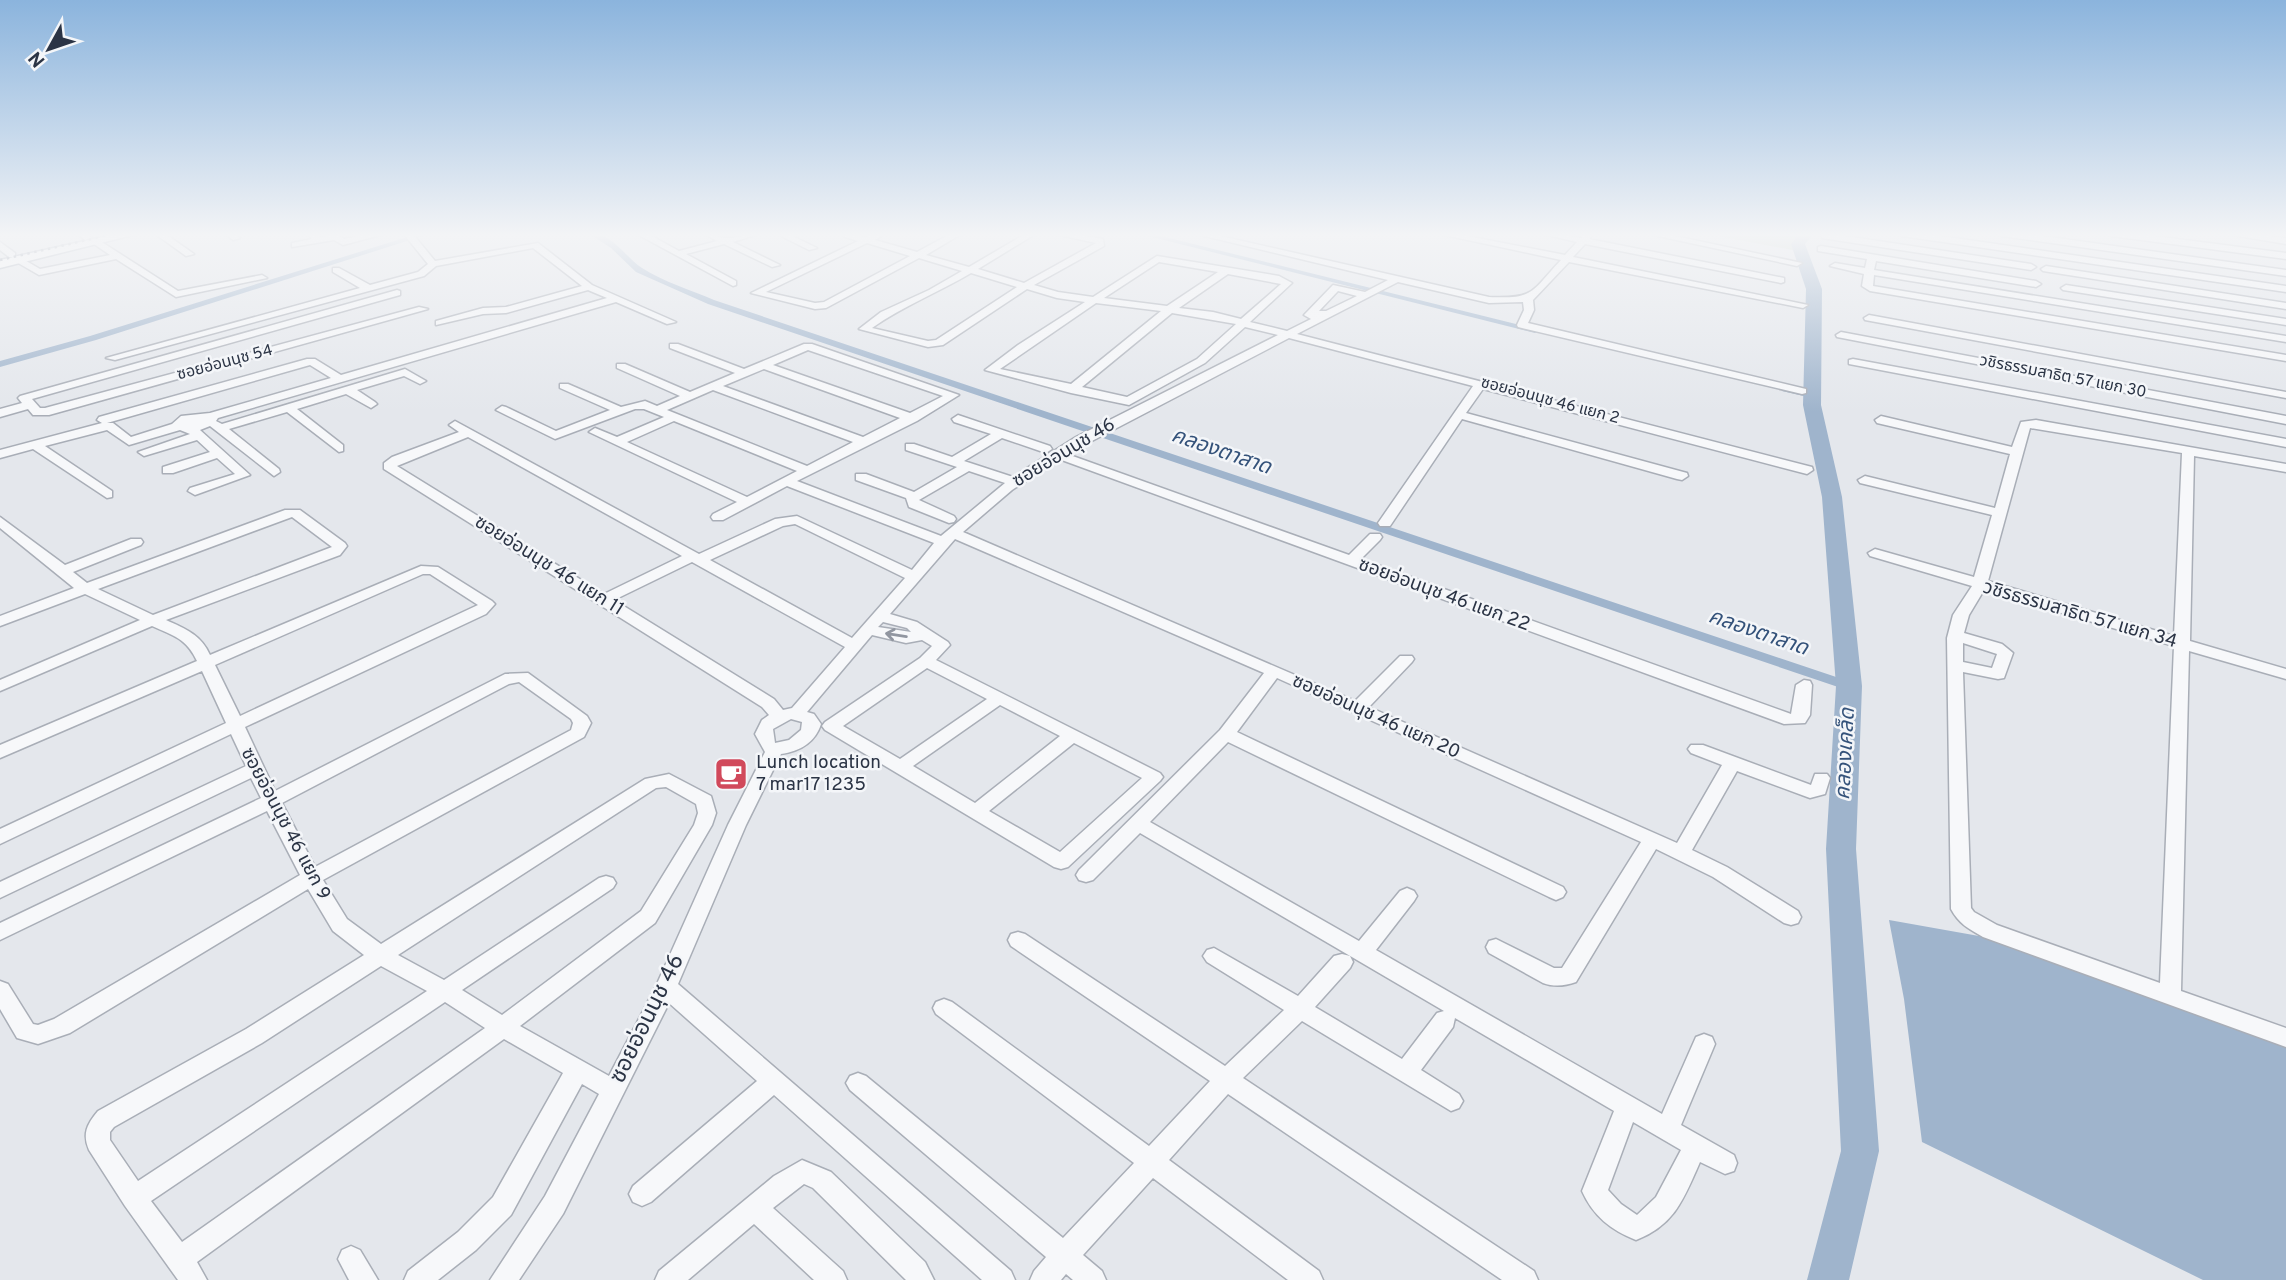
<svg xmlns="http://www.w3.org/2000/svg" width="2286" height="1280" font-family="Overpass,'Noto Sans Thai',sans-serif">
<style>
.green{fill:#c9d6c5}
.water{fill:#9fb4cc}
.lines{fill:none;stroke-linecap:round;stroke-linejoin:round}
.canal{fill:#9fb4cc;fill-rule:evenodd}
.river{fill:#9fb4cc;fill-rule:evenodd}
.minor-casing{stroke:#a9aeb7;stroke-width:3}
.major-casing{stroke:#a3abb8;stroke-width:3}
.minor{fill:#f7f8fa;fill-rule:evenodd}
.major{fill:#fff;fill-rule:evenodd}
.rail{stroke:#7d8696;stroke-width:2.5;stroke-dasharray:2.5 4.5;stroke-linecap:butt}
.oneway{stroke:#9196a0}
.labels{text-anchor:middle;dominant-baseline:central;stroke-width:5;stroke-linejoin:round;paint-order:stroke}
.far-street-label{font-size:16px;fill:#2b3445;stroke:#f4f6f9}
.street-label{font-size:19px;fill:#2b3445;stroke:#f4f6f9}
.poi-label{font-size:19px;fill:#2b3445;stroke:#f4f6f9;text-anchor:start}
.water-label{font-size:21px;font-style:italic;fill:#34527a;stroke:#f4f6f9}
.near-street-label{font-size:23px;fill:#2b3445;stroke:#f4f6f9}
</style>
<rect width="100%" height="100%" fill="#e4e7ec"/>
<polygon class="green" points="1702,233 1796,233 1800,237 1795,244 1798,251"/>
<polygon class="water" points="1889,920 2007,941 2286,1047 2286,1280 2203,1280 1922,1142 1904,999"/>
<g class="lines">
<g class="canal">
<polygon points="420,233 432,233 96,340 0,367 0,361 90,336"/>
<path d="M588 233C613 233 624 256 642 268 664 282 691 290 714 300L1854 683 1856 686 1849 691 1844 689 708 304 636 272 611 248Z"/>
<polygon points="1136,233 1149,233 1540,330 1535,333"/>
<polygon points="1786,386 1816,393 1817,395 1812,398 1782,391 1782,387"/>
</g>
<polygon class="river" points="1800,233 1814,233 1805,244 1822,289 1821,405 1842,497 1862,686 1856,849 1879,1151 1849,1280 1807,1280 1841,1151 1826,849 1836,686 1822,497 1803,405 1806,289 1791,244"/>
<defs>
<g id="minor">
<polygon points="77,233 87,233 92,238 85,240"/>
<polygon points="154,233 164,233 194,254 186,256"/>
<polygon points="225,233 235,233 240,238 233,240"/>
<polygon points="307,233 316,233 320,237 327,236 325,233 335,233 344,239 372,233 388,233 343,245 334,240 292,247 292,243 312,239"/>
<path d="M403 233H412L435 261 538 243 592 285 676 322 667 324 616 302 218 418 216 421 222 424 405 369 426 381 420 384 404 376 357 390 375 402 377 404 371 408 346 394 297 409 343 445V451L339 452 287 412 229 429 279 469 280 472 274 476 210 426 200 430 250 475 195 495 188 491 190 488 235 474 217 458 173 473H163V467L210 452 197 440 144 456 138 452 190 434 180 430 129 445 107 430 45 446 112 491V497L107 498 33 449 0 458V450L102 423 97 420 99 417 307 359H315L341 375 607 298 588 290 506 313 483 314 436 325V321L483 308 506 307 582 286 533 248 436 266 424 276 115 360 106 358 360 288 333 272V268H339L370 285 418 272 428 264ZM310 365 331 378 210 413 181 416 172 424 131 437 113 423H107Z"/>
<path d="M635 233H646L679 251 717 241 703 233C713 233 718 238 726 238 733 239 751 233 761 233L733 242 780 265 772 267 724 244 686 254 736 281V285L733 286Z"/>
<polygon points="775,233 786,233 817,248 809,250"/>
<path d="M845 233 866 237 875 233H886L875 240 917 252 952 233H963L926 255 969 267 1027 233H1037L978 269 1024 283 1096 243 1051 233H1070L1103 239 1104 246 1034 285 1058 292 1093 297 1157 256 1279 276 1292 283 1250 322 1287 331 1311 319 1304 315 1333 285 1365 292 1388 280 1192 233H1207L1489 297C1535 299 1531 292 1561 260L1435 233H1452L1565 255 1577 242 1539 233H1556L1581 238 1585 233H1594L1589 239 1784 278V282L1781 283 1585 244 1573 257 1808 305 1803 308 1569 262 1533 300 1534 310 1528 323 1806 389V393L1802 394 1518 327 1517 325 1524 310 1523 302 1489 303 1398 282 1297 334 1812 467 1813 470 1807 474 1483 389 1466 413 1687 473 1688 476 1682 480 1677 479 1462 419 1390 526H1380L1378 523 1473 386 1289 338 1067 454 1349 555 1370 534H1380L1382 537 1380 540 1361 559 1791 714 1796 685 1804 680 1810 681 1812 685 1810 715 1805 723 1784 724 1059 459 1012 490 963 532 1355 701 1400 656H1412L1414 659 1412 662 1369 707 1677 843 1722 765 1691 753 1688 749 1691 745H1703L1811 785 1815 774H1827L1830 778 1825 794 1810 798 1737 771 1692 850 1727 867 1798 911 1801 917 1798 923 1791 925 1784 923 1713 877 1656 849 1576 982C1565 986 1554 987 1543 983L1489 953 1486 947 1489 941 1496 939 1554 968H1562L1641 842 1277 678 1237 732 1563 887 1566 892 1563 897 1556 900 1549 897 1228 742 1150 822 1359 941 1400 891 1407 888 1414 891 1417 896 1414 901 1376 950 1662 1114 1696 1037 1704 1034 1712 1037 1715 1044 1681 1125 1734 1155 1737 1163 1734 1171 1725 1174 1700 1162C1684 1198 1675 1225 1636 1240 1611 1230 1593 1216 1582 1191L1614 1111 1455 1018 1453 1027 1421 1070 1459 1094 1463 1101 1459 1108 1451 1111 1302 1021 1243 1078 1534 1271 1538 1280H1502L1228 1094 1169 1160 1319 1271 1323 1280H1288L1153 1178 1083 1255 1102 1271 1106 1280H1073L1066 1274 1061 1280H1030L1034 1271 1046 1257 850 1090 846 1083 850 1076 858 1073 866 1076 1063 1238 1134 1163 936 1014 933 1008 936 1002 944 999 952 1002 1149 1146 1210 1081 1011 946 1008 940 1011 934 1018 932 1025 934 1225 1066 1284 1010 1207 962 1203 956 1207 950 1214 948 1298 996 1334 956 1342 954 1350 956 1353 962 1350 968 1315 1007 1402 1059 1437 1013 1444 1011 1140 833 1093 880 1086 882 1079 880 1076 875 1079 870 1220 730 1264 673 955 539 890 614 917 622 948 642 950 645 936 660 1160 773 1163 777 1160 781 1068 867 1061 869 1054 867 825 730 822 726 825 722 920 658 932 646 922 640 906 643 872 635 807 712 814 714 821 724C815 743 800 751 781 754L746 825 678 984 1011 1271 1015 1280H982L774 1095 651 1202 642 1206 633 1202 629 1194 633 1186 757 1081 669 1003 563 1214 519 1280H490L545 1196 599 1094 582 1084 511 1215 476 1250 438 1280H404L408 1271 458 1232 493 1197 563 1073 504 1039 197 1262 207 1280H178L125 1206 89 1150C82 1134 87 1124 98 1111L246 1029 364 955 333 931 308 889 70 1033 38 1044 17 1038 0 1009V981L8 984 33 1024 38 1025 54 1019 300 875 267 811 0 940V923L261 798 251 778 0 898V882L246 766 231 734 0 844V829L226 723 202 671 0 758V745L197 661C186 638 174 636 152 626L0 691V680L140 620 85 594 0 626V616L74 588 0 528V517L65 565 131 539H141L143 542 141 545 73 572 87 583 285 510H300L345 543 347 546 340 555 166 620C186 629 201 635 210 655L421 566 438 567 492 601 495 604 486 614 245 727 275 791 505 674 528 673 587 716 591 723 584 737 323 880 347 919 381 944 645 779 669 774 711 796 716 813 712 825 655 923 520 1026 609 1076 656 986 728 825 765 752 755 734 762 720 769 715 762 707 384 469V463L392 457 459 432 449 425 455 421 699 554 775 519 797 516 912 570 934 543 787 486 723 520H713L711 517 713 514 737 502 589 432 595 428 617 437 664 417 644 409H635L555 439 496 410 502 406 506 407 556 431 610 410 560 388V384H568L621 407 645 401 657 406 680 396 617 368V364H625L690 392 735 373 670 348V344H678L744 369 804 344H812L959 395 917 421 797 481 941 536 1005 483 969 471 919 500 954 516 956 519 954 522 949 523 909 507 906 498 856 480V474H866L914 492 957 467 906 450V444H914L952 457 991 434 954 422 952 419 958 415 1050 446 1052 449 1046 453 1002 438 964 461 1013 477 1076 437 1278 335 1245 327 1205 363 1129 405 1071 393 985 370 1018 345 1085 302 1057 298 1027 289 943 345 928 347 859 329 881 312 929 290 962 271 919 258 826 308 815 309 751 293 858 241 845 237ZM867 243 910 256 824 302 815 303 766 292ZM1159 262 1218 272 1167 306 1104 298ZM971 273 1017 287 936 340 928 341 872 328C903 306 939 292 971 273ZM1228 274 1281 284 1241 319 1213 312 1179 308ZM1338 291 1357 296 1326 311H1319ZM1096 303 1161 311 1071 384 1000 369ZM1172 313 1236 324 1197 359 1127 397 1082 387ZM808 350 943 396 910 413 773 365ZM764 369 900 418 863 437 723 386ZM713 390 853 442 807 466 667 410ZM674 421 797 471 747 497 627 442ZM468 437 682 556 604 594 397 466ZM292 517 332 547 153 615 98 589ZM795 524 905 578 852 638 710 560 783 526ZM692 562 845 647 792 708 783 710 774 699 614 600ZM423 574H430L478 605 240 716 215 665ZM883 622 907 628 911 632 878 627ZM927 668 987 699 900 759 843 726ZM519 682 571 719 573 723 571 730 315 867 282 803 509 684ZM1000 705 1060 736 975 803 913 766ZM791 719 802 722 801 730 789 740 775 743 773 729ZM1074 743 1142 778 1060 852 989 811ZM666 787 696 804 698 813 694 825 641 911 502 1015 462 990 613 888 616 883 613 878 606 876 599 878 444 980 398 955 656 788ZM381 966 427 991 138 1181 110 1140V1132L114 1127 262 1043ZM445 1002 485 1028 182 1242 151 1201ZM1633 1122 1681 1150 1656 1197 1637 1215 1621 1204 1608 1190Z"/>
<polygon points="1644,233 1661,233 1802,263 1797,266"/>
<polygon points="1825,233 2031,264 2036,267 2031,270 1822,238 1822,234"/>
<polygon points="1898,233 1920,233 2286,286 2286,292 1902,236"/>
<polygon points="1998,233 2021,233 2286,270 2286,276 2002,236"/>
<polygon points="2107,233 2131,233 2286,253 2286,259 2111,236"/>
<polygon points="2221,233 2245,233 2286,238 2286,244"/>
<polygon points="97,239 178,291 262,275 267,278 176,297 116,259 39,275 13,260 21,258 40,269 110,255 94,244 93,242"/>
<polygon points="0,242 15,253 15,257 9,257 0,250"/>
<polygon points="1821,246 2036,281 2041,284 2036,287 1876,261 1874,270 2286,336 2286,342 1874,275 1873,286 2286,355 2286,361 1870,291 1862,286 1864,274 1830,266 1835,263 1865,268 1867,259 1818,251 1818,247"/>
<polygon points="2046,266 2286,303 2286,309 2043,271 2041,269"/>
<polygon points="2066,285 2286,319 2286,325 2063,290 2061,288"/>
<polygon points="397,290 400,291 400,295 32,399 40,408 45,408 419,307 428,309 49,415 33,415 28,409 0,417 0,409 22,403 18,398 20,396"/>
<polygon points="1869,315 2286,392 2286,398 1865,320 1864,318"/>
<polygon points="1841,332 2286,416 2286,424 1837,337 1836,335"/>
<polygon points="1853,359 2286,439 2286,447 1849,364 1849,360"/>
<path d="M1881 416 2012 447 2021 422 2036 420 2286 464V472L2194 456 2190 641 2286 669V679L2189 651 2181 991 2286 1028V1047L1983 937C1969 929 1959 924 1951 909L1947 638 1953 615 1972 586 1870 556 1868 553 1875 549 1974 577 1992 515 1860 483 1858 480 1865 476 1995 508 2010 454 1877 423 1875 420ZM2030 428 2182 453 2174 636 1988 581ZM1984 590 2174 646 2160 983 1997 925 1974 912 1971 908 1963 672 1998 679 2004 678 2013 653 2002 644 1964 633 1969 615ZM1963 643 1997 654 1992 668 1963 662Z"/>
<polygon points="802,1160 831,1172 925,1262 934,1280 906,1280 813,1188 804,1184 773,1208 843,1271 847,1280 814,1280 754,1224 688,1280 655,1280 659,1271 774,1176"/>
<polygon points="351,1246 360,1250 378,1280 349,1280 338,1259 342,1250"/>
</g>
<polygon id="major" points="120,233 141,233 0,268 0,260"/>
</defs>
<use href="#minor" class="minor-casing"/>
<use href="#major" class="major-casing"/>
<use href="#minor" class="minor"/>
<use href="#major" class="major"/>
<polyline class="rail" points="0,260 117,233"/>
</g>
<defs><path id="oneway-shaft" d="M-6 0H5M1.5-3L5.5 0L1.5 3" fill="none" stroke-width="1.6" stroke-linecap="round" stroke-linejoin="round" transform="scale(1.75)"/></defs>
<use class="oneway" href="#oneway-shaft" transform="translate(896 635) rotate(-171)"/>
<linearGradient id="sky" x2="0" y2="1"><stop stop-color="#8bb4dd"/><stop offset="0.57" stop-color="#f3f4f6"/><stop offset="1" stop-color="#f3f4f6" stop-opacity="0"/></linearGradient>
<rect width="2286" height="412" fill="url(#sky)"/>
<defs>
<symbol id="cafe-square" viewBox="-11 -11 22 22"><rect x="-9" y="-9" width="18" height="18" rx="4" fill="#d1495b" stroke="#f4f6f9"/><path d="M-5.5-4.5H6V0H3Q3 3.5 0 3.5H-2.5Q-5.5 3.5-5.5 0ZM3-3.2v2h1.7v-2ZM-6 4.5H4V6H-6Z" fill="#fff"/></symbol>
</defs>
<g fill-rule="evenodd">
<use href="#cafe-square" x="712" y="755" width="38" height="38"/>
</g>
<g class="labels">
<g class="far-street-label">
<text transform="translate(225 363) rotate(-15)">ซอยอ่อนนุช 54</text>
<text transform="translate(2063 377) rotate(11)">วชิรธรรมสาธิต 57 แยก 30</text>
<text transform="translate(1550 401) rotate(15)">ซอยอ่อนนุช 46 แยก 2</text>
</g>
<g class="street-label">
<text transform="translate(1064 453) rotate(-31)">ซอยอ่อนนุช 46</text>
<text transform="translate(549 566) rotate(32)">ซอยอ่อนนุช 46 แยก 11</text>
<text transform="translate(1444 595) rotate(20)">ซอยอ่อนนุช 46 แยก 22</text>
<text transform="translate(2080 615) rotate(16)">วชิรธรรมสาธิต 57 แยก 34</text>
<text transform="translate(1376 717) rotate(24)">ซอยอ่อนนุช 46 แยก 20</text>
<text transform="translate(285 824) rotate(62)">ซอยอ่อนนุช 46 แยก 9</text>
</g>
<g class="poi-label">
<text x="756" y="763">Lunch location<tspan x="756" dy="22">7 mar17 1235</tspan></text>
</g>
<g class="water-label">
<text transform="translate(1221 452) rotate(19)">คลองตาสาด</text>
<text transform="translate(1758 633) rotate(19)">คลองตาสาด</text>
<text transform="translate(1846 754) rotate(-87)">คลองเคล็ด</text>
</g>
<g class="near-street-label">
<text transform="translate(648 1019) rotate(-64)">ซอยอ่อนนุช 46</text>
</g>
</g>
<g transform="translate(49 49) rotate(230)" stroke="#f4f6f9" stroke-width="5" paint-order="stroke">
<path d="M0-5L12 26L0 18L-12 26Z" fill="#2b3445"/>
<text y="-10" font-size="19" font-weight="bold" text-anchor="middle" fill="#2b3445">N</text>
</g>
</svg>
